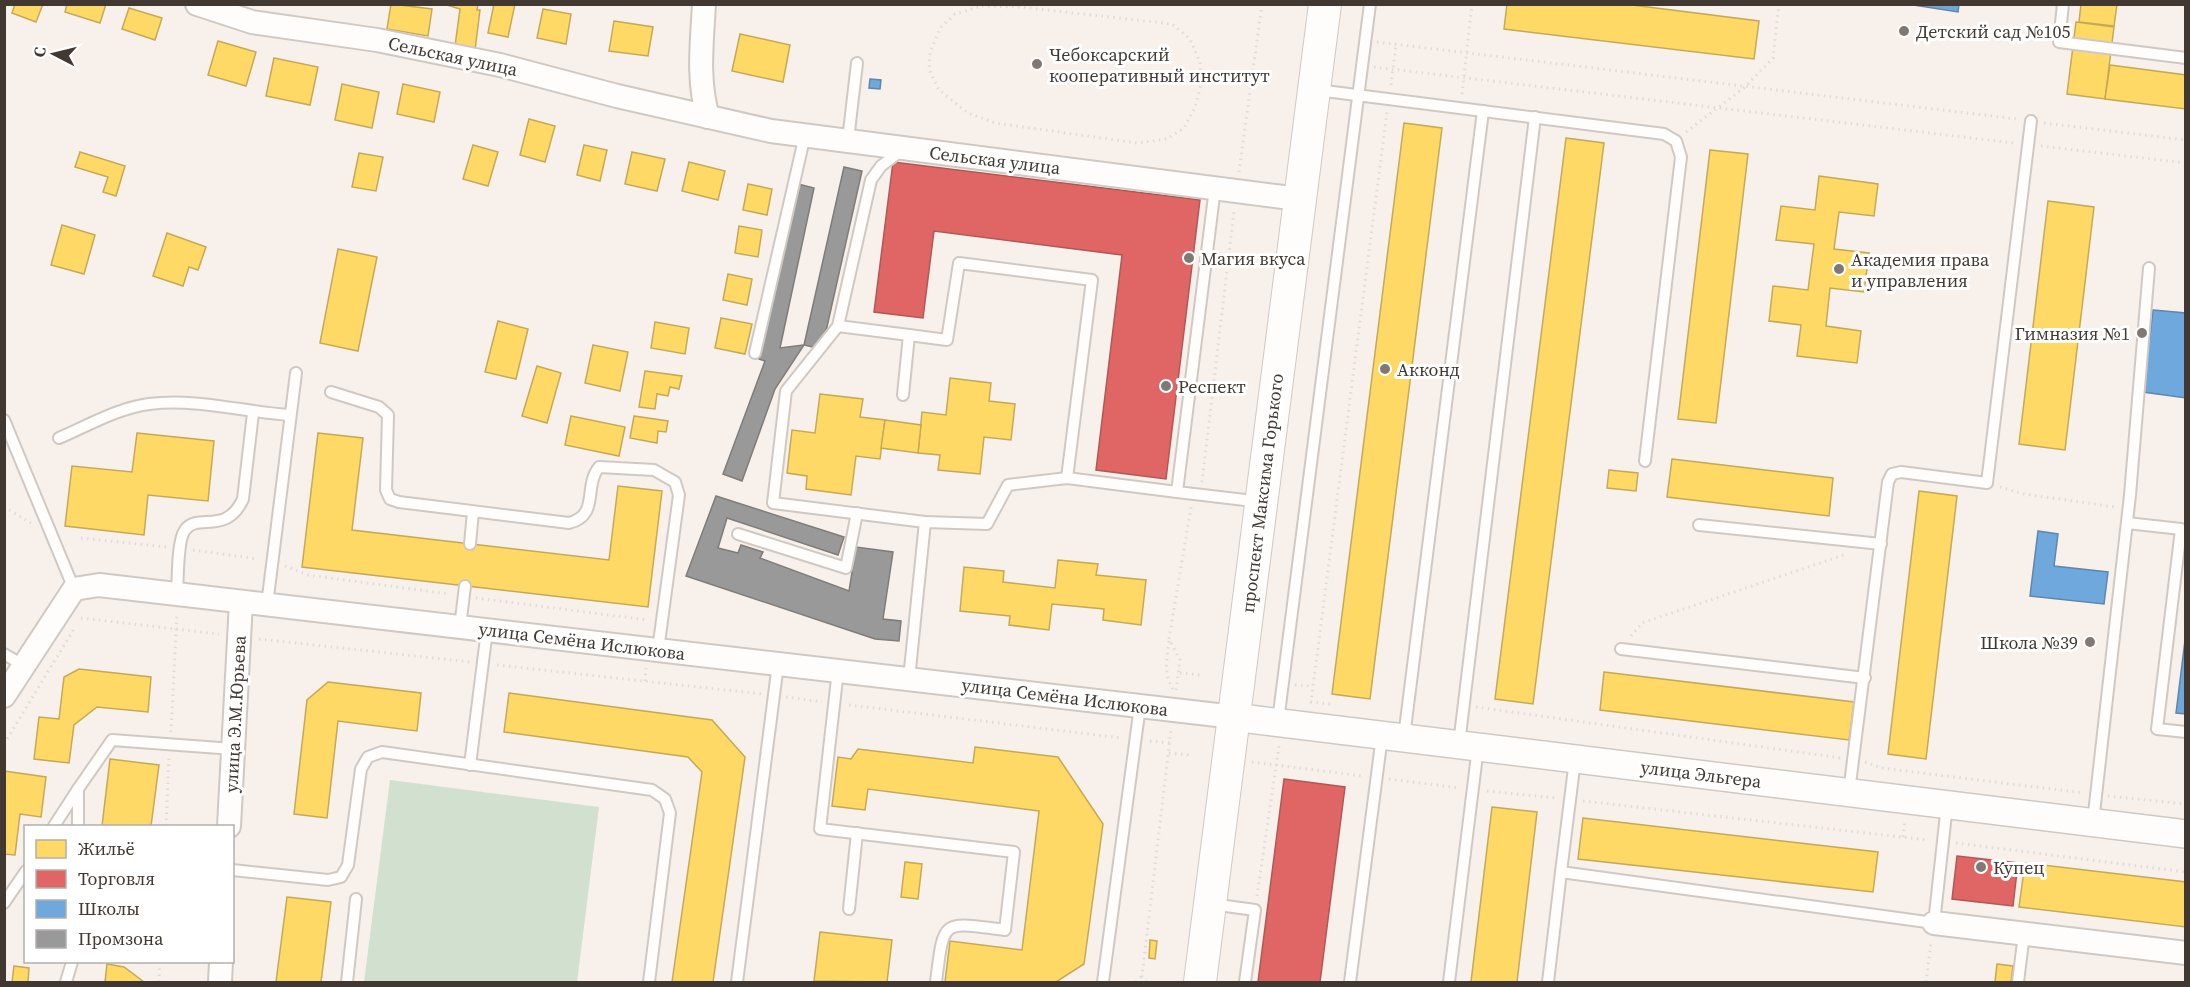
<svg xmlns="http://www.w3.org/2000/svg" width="2190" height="987" font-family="'Source Serif 4',serif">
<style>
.green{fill:#d2e0d0}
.homes{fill:#ffd966;stroke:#c6a956;stroke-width:1.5}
.shops{fill:#e06666;stroke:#b05856;stroke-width:1.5}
.schools{fill:#6fa8dc;stroke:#6186a9;stroke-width:1.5}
.industry{fill:#999;stroke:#7f7c7a;stroke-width:1.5}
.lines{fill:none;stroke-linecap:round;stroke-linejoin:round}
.service-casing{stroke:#d0c9c3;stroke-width:14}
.minor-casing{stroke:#d0c9c3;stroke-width:26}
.tertiary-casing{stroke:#d0c9c3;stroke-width:30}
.secondary-casing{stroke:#d0c9c3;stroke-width:34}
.path{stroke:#dedcdb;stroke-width:3;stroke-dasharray:1.5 4.5;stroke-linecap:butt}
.service{stroke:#fefdfc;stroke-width:10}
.minor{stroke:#fefdfc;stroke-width:22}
.tertiary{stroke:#fefdfc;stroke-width:27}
.secondary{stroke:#fefdfc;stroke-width:32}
.poi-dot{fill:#817873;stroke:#fff;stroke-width:2}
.labels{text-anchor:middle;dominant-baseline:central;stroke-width:6;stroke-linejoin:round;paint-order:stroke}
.poi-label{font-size:18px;fill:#413832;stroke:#fff;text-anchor:start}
.street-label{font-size:18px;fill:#413832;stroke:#fff}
</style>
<rect width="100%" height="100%" fill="#f7f0eb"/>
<polygon class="green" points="390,780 599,807 577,982 364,982"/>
<g class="homes">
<polygon points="15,4 43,4 36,22 12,13"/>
<polygon points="67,4 106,4 100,23 65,12"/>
<polygon points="391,4 432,9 428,36 387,29"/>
<polygon points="444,4 478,4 477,10 480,10 475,50 455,46 460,9"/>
<polygon points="494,4 515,4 508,37 488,33"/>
<polygon points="1507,4 1624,4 1759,21 1754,59 1504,29"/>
<polygon points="2081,4 2117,4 2114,26 2079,22"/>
<polygon points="129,8 162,18 155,40 122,29"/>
<polygon points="543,9 571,14 566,44 537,38"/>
<polygon points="614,21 653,27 648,56 609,51"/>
<polygon points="2076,22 2114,27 2105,99 2067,94"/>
<polygon points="740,34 790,45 783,82 732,71"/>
<polygon points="218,41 256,52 246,86 208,75"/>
<polygon points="274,58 318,67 310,105 266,96"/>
<polygon points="2110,65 2186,75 2186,109 2105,99"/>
<polygon points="342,84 379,92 372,128 335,120"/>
<polygon points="403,84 440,92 434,122 397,114"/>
<polygon points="529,119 555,126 545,162 520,155"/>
<polygon points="1404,123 1442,128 1370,699 1332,694"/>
<polygon points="1566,138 1604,143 1533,704 1495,699"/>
<polygon points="473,145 498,152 488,186 463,179"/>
<polygon points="584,145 607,150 600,181 577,175"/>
<polygon points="1710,150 1748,154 1716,423 1678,419"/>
<polygon points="80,152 125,166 116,196 103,192 108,177 75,167"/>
<polygon points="632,152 665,159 657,191 625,184"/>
<polygon points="359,153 383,157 376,191 352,187"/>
<polygon points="689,162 725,171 718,200 682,191"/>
<polygon points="1819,176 1878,184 1874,216 1839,212 1834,249 1869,253 1864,292 1830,288 1826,326 1861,331 1857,363 1797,356 1801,325 1769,321 1773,286 1808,290 1814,244 1776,240 1781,206 1815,210"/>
<polygon points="748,184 772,189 767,215 743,210"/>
<polygon points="2048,201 2094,207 2065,450 2019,444"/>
<polygon points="62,225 95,235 84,274 51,265"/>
<polygon points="739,226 762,230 758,257 735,253"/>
<polygon points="167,233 206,247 198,270 189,267 183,286 153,276"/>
<polygon points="338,249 377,257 358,351 320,343"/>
<polygon points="728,274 752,279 747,305 723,300"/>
<polygon points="721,318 752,324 745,354 715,348"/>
<polygon points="498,321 528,329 516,379 485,372"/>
<polygon points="655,322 689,328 685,354 651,348"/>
<polygon points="593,345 628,352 620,391 585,383"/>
<polygon points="537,366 561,373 547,423 522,416"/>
<polygon points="645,371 682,376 679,389 670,387 668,396 657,394 655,409 639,407"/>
<polygon points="950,378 991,383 989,401 1015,404 1011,440 984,437 980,474 938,470 940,455 918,453 922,412 946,415"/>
<polygon points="820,394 863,399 860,417 885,420 880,459 856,456 851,495 806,489 807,476 787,473 792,430 815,433"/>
<polygon points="571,416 625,427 619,456 565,445"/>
<polygon points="634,416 668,421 666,432 658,431 657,443 630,438"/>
<polygon points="885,420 921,425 918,453 881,448"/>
<polygon points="137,433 214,441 208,501 148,495 144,535 65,526 72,466 132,472"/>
<polygon points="318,433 363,438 352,530 609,560 618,486 662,491 648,607 302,567"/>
<polygon points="1672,459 1833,478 1829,516 1667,497"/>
<polygon points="1609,470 1638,473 1636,491 1607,488"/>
<polygon points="1919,491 1957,496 1926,759 1888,754"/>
<polygon points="1058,560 1098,564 1096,575 1146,580 1141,625 1103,620 1104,609 1052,604 1049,630 1009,625 1010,616 960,611 964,567 1004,571 1003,582 1055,588"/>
<polygon points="79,669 151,677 148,712 97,707 74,725 69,763 34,759 39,717 59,719 64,677"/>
<polygon points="1604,672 1854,702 1849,740 1600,710"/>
<polygon points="328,682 421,693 417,731 338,721 327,818 294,814 307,700"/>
<polygon points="509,693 712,720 745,757 713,982 672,982 702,772 688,757 504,732"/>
<polygon points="975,747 1058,757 1103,824 1084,964 1056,982 945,982 950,941 1022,950 1039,811 868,789 865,810 832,806 838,757 851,759 858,749 973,763"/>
<polygon points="110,759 159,765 151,826 102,826"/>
<polygon points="4,771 46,777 41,817 20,814 15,855 4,854"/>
<polygon points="1492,807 1537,812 1517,982 1471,982"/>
<polygon points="1583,818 1878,852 1873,892 1578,859"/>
<polygon points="905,862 922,864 918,899 901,897"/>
<polygon points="2025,863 2186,882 2186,927 2019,907"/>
<polygon points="287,897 331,902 321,982 276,982"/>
<polygon points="820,932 892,940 887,982 814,981"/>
<polygon points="1150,940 1157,941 1155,959 1149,958"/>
<polygon points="107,964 124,967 144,982 105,982"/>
<polygon points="1997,964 2013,966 2011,982 1995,982"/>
<polygon points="14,966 29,968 28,982 12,982"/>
</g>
<g class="shops">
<polygon points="893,162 1200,200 1166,479 1096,470 1122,255 934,231 923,318 874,312"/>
<polygon points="1284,779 1345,787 1320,982 1258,982"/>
<polygon points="1957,856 2018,863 2013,906 1952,899"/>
</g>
<g class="schools">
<polygon points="1907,4 1959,4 1958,12"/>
<polygon points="870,79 881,80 880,89 869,88"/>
<polygon points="2153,310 2186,313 2186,398 2143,392"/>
<polygon points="2038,531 2058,534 2054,566 2108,572 2104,604 2030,596"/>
<polygon points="2186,632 2186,714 2176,713"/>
</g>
<g class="industry">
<polygon points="844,167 862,171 822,349 804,345"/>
<polygon points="798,184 814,188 780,348 804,345 775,389 742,481 723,474 765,361 759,359"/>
<polygon points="716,496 844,537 838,555 727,518 718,548 738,553 741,545 763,552 760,558 849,591 856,547 893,552 883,619 901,621 899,641 875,639 686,576"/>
</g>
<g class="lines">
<defs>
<g id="service">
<polyline points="2063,4 2059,42 2186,58"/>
<polyline points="1317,90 1664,134 1676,141 1681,157 1645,461"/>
<polyline points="848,140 857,63"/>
<polyline points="902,150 881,166 871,180 838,326 909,335 903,395"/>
<polyline points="1215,188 1177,492 1245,500"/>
<polyline points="838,326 786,391 773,503 925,522"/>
<polyline points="909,335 947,340 959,263 1092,280 1067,478"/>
<polyline points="755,353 805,135"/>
<path d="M331 392 379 407 388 415 386 490 390 499 399 502 569 523C600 515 583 487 599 467L654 470 675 482 679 495 658 650"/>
<polyline points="4,420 74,589"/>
<path d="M59 438C87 426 118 408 149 404 197 398 243 412 290 415"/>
<polyline points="2127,523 2181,529 2157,729 2186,732"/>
<polyline points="1699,525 1881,544"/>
<polyline points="738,534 846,568 857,513"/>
<polyline points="470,544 473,512"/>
<path d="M177 595C178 580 177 540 185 530 198 512 226 536 243 499L253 413"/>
<polyline points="267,605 296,373"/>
<polyline points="460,627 465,586"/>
<polyline points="1621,649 1865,678"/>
<polyline points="4,654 23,665"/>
<path d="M838 670 820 829 1014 852 1005 930C941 922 944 918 936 982"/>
<polyline points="909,679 925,522 987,524 1008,485 1067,478 1177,492"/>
<polyline points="1278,721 1370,4"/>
<polyline points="1404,737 1483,111"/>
<polyline points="1459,744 1535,117"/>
<polyline points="1575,760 1561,872 1934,923 1947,805"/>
<polyline points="470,765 487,630"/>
<polyline points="1849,792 1888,482 1892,474 1901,472 1987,483 2031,121"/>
<polyline points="2093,822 2130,495 2149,268"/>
<polyline points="54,826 78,789"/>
<polyline points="78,826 78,789 112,740 233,749"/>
<polyline points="232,870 328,880 341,877 348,865 361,769 368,757 382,752 652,790 665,799 670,813 649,982"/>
<polyline points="4,903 26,871"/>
<polyline points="1211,904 1255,910 1245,982"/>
<polyline points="849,909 857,833"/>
<polyline points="66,982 72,962"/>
<polyline points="347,982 356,899"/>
<polyline points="737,982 778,664"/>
<polyline points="1103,982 1140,706"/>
<polyline points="1350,982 1382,736"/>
<polyline points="1449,982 1478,747"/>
<polyline points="1548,982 1561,872"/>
<polyline points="2018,982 2024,934"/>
</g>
<g id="minor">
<polyline points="197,4 252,22 377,40 500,65 617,96 771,131 1283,197"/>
<path d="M704 4C702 42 697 80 708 117"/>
<polyline points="4,696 74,589 99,585 1217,715"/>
<polyline points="229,826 241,602"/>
<polyline points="1934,923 2186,953"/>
<polyline points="220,982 221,962"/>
</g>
<polyline id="tertiary" points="1233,717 2186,834"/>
<polyline id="secondary" points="1200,982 1325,4"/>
</defs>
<use href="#service" class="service-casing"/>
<use href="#minor" class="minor-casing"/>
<use href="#tertiary" class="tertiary-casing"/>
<use href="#secondary" class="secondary-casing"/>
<g class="path">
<polygon points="982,6 1020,7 1172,24 1190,39 1200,62 1201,85 1195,107 1184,128 1167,139 1137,143 995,123 968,113 939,90 929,69 930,53 940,28 955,14"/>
<polyline points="1377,42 2017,119"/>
<polyline points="1374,67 2014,143"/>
<polyline points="1391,85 1396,45"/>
<polyline points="1462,94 1472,4"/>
<polyline points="2044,123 2186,140"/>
<polyline points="1686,132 1745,87 1773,58 1779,4"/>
<polyline points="2041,146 2186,163"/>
<polyline points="1239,172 1262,4"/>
<polyline points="1202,482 1234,211"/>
<polyline points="2000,487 2024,494 2115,507"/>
<polyline points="4,507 31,523"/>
<polyline points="81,538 166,547"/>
<polyline points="193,550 258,559"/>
<polyline points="285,566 308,575 449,594"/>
<polyline points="476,598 648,620"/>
<polyline points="81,618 219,634"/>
<polyline points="1631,636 1642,623 1844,555"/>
<polyline points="259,639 470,662"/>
<path d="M1169 641C1167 658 1163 674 1173 689"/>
<polyline points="497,665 762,694"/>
<polyline points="1180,673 1200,675"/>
<polyline points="645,681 646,668"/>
<polyline points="1295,685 1313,686"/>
<polyline points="1176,690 1180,660 1169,639 1191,507"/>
<polyline points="786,697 822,702"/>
<polyline points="1330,704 1311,702 1387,112"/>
<polyline points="849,705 1122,738"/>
<polyline points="1476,707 1841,758"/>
<polyline points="171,732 177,613"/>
<polyline points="1150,741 1170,743"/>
<polyline points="4,744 74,629"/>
<polyline points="1169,753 1190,755"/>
<polyline points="1252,762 1362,776"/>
<polyline points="1865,762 1881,768 2084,793"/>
<polyline points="1389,779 1460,788"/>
<polyline points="1487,791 1556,798"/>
<polyline points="2108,796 2186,804"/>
<polyline points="1583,801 1928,840"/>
<polyline points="166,826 169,756"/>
<polyline points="1903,837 1905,821"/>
<polyline points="1956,843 2186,872"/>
<polyline points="1257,896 1279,746"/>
<polyline points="159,982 160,962"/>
<polyline points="1136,982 1142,976"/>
<polyline points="1146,982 1142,976 1171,730"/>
<polyline points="1926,982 1931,942"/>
</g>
<use href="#service" class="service"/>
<use href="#minor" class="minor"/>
<use href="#tertiary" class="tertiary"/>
<use href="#secondary" class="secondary"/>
</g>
<g class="poi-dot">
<circle cx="1904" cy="31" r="6"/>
<circle cx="1037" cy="64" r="6"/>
<circle cx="1189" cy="258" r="6"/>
<circle cx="1839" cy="269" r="6"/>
<circle cx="2142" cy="333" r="6"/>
<circle cx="1385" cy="369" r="6"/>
<circle cx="1166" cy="386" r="6"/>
<circle cx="2090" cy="642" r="6"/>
<circle cx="1981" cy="867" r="6"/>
</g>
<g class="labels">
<g class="poi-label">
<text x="1916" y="31">Детский сад №105</text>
<text x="1049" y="54">Чебоксарский<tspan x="1049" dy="21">кооперативный институт</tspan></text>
<text x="1201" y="258">Магия вкуса</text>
<text x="1851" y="259">Академия права<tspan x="1851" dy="21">и управления</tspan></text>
<text x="2130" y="333" text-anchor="end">Гимназия №1</text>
<text x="1397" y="369">Акконд</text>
<text x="1178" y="386">Респект</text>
<text x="2078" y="642" text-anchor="end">Школа №39</text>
<text x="1993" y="867">Купец</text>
</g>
<g class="street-label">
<text transform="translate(453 56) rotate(12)">Сельская улица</text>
<text transform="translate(995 160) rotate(7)">Сельская улица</text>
<text transform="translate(1262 493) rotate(-83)">проспект Максима Горького</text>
<text transform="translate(582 641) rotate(7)">улица Семёна Ислюкова</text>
<text transform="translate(1065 697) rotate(7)">улица Семёна Ислюкова</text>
<text transform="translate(235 714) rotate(-87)">улица Э.М.Юрьева</text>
<text transform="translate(1701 774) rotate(7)">улица Эльгера</text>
</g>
</g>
<rect width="2190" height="987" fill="none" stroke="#413832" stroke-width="12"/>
<rect x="24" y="825" width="210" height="138" fill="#ffffff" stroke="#b3afad" stroke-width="1.5"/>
<rect x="36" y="840" width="30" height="18" fill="#ffd966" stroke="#b3afad" stroke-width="1.5"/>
<text x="78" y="855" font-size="18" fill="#413832">Жильё</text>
<rect x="36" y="870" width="30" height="18" fill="#e06666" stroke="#b3afad" stroke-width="1.5"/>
<text x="78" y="885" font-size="18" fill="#413832">Торговля</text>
<rect x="36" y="900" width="30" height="18" fill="#6fa8dc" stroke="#b3afad" stroke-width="1.5"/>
<text x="78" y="915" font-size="18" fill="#413832">Школы</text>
<rect x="36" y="930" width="30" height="18" fill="#999999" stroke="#b3afad" stroke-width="1.5"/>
<text x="78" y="945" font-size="18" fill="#413832">Промзона</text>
<g transform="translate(54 54) rotate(277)" stroke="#ffffff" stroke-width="4.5" paint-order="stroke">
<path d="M0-4.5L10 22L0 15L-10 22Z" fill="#413832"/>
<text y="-9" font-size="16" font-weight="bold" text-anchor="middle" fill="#413832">С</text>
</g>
</svg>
